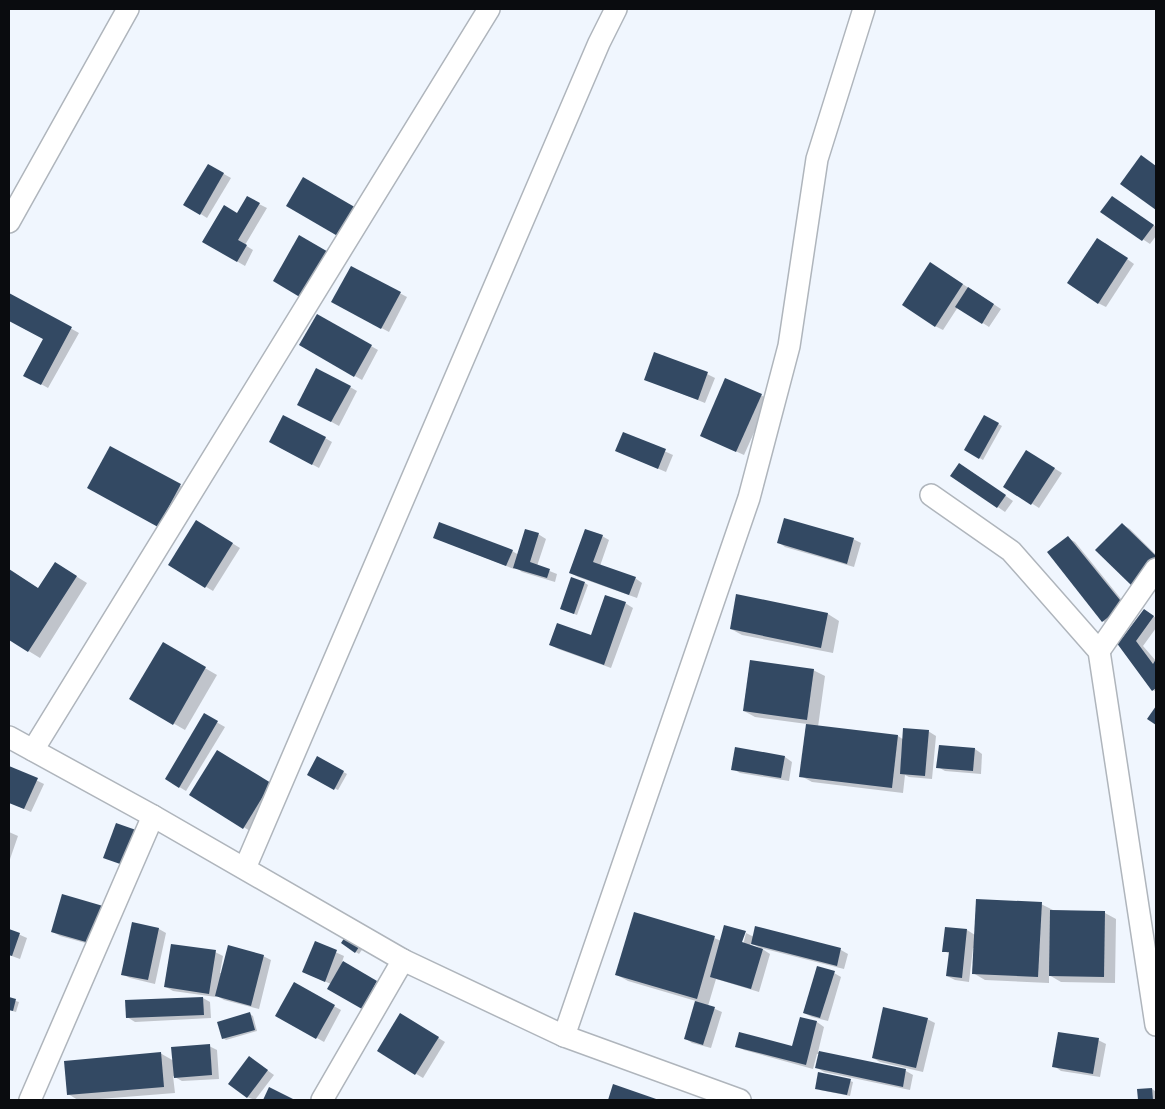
<svg xmlns="http://www.w3.org/2000/svg" width="1165" height="1109" font-family="'Alegreya Sans',sans-serif">
<style>
.shadow{fill:#0003;fill-rule:evenodd}
.building{fill:#334963}
.lines{fill:none;stroke-linecap:round;stroke-linejoin:round}
.minor-casing{stroke:#afb5bc;stroke-width:24}
.minor{stroke:#fff;stroke-width:21}
</style>
<rect width="100%" height="100%" fill="#f0f6fe"/>
<g class="shadow">
<polygon points="208,165 231,178 207,218 185,204"/>
<polygon points="247,198 267,208 245,245 253,250 245,266 204,242 237,214"/>
<polygon points="1120,202 1156,227 1156,236 1150,244 1102,212"/>
<polygon points="1105,243 1134,264 1106,307 1098,303"/>
<polygon points="351,267 407,297 389,332 333,302"/>
<polygon points="938,268 1001,309 989,327 958,307 943,330 935,326"/>
<polygon points="9,294 79,333 48,388 25,375 44,339 9,320"/>
<polygon points="317,315 378,350 362,380 300,345"/>
<polygon points="707,374 715,378 705,403 645,379"/>
<polygon points="726,379 769,399 744,455 709,439"/>
<polygon points="350,387 357,391 339,426 306,408"/>
<polygon points="985,417 1002,426 983,460 966,450"/>
<polygon points="624,433 673,455 666,472 617,451"/>
<polygon points="325,438 332,442 319,468 277,446"/>
<polygon points="110,448 192,492 170,532 100,494"/>
<polygon points="1034,456 1062,473 1039,508 1004,486"/>
<polygon points="967,469 1013,501 1005,512 952,475"/>
<polygon points="196,521 240,548 213,591 170,565"/>
<polygon points="1122,524 1130,529 1156,555 1156,570 1139,588 1132,584"/>
<polygon points="538,534 546,539 537,566 557,574 555,582 522,572 515,567 514,569 435,538 512,551 519,555"/>
<polygon points="602,536 609,540 600,566 635,578 642,583 637,598 578,577 571,573"/>
<polygon points="1068,538 1075,542 1130,610 1111,626 1103,621 1049,553"/>
<polygon points="853,539 861,543 854,567 785,547 778,542"/>
<polygon points="9,570 39,589 66,570 87,583 40,658 9,639"/>
<polygon points="585,583 588,585 577,615 564,610"/>
<polygon points="625,603 633,608 611,668 558,649 551,645 592,637"/>
<polygon points="828,614 839,621 833,653 742,635 731,629"/>
<polygon points="1151,615 1156,618 1156,628 1143,646 1156,661 1156,692 1153,690 1118,643"/>
<polygon points="163,644 217,675 185,730 131,699"/>
<polygon points="813,670 825,676 818,727 898,736 904,740 928,731 936,736 932,779 909,777 905,775 903,793 812,782 801,776 807,724 755,717 744,711"/>
<polygon points="204,715 225,727 186,791 166,779"/>
<polygon points="975,749 982,754 981,774 945,771 938,767"/>
<polygon points="218,751 282,791 255,834 191,795"/>
<polygon points="785,757 792,762 789,781 740,773 733,769"/>
<polygon points="318,758 347,774 338,790 308,775"/>
<polygon points="9,767 44,784 31,812 9,802"/>
<polygon points="9,832 18,836 9,862"/>
<polygon points="1041,904 1053,910 1105,913 1116,919 1115,983 1061,982 1049,975 1049,983 985,980 973,973 975,948 973,948 969,982 955,980 947,976 950,954 944,951 967,930 975,935"/>
<polygon points="110,911 100,947 60,936 53,932"/>
<polygon points="133,924 159,929 166,933 155,984 130,978 122,974"/>
<path d="M756 928 841 950 848 954 844 969 761 948 770 954 759 992 716 979 708 1006 722 1012 711 1048 692 1043 685 1038 696 1001 628 981 617 975 714 938 742 949 746 933 754 937ZM751 943 760 948 759 949 750 946Z"/>
<polygon points="9,930 27,938 20,959 9,955"/>
<polygon points="315,943 344,956 342,962 384,986 370,1012 328,989 331,984 303,972"/>
<polygon points="342,943 366,944 359,954"/>
<polygon points="215,952 223,956 220,973 222,973 263,956 271,960 259,1009 224,1000 217,996 216,997 173,991 166,987"/>
<polygon points="834,973 841,977 828,1021 812,1017 804,1013"/>
<polygon points="294,984 341,1010 324,1042 277,1015"/>
<polygon points="203,998 210,1002 211,1018 135,1022 127,1017"/>
<polygon points="9,999 19,1002 16,1012 9,1010"/>
<polygon points="250,1014 253,1016 257,1031 226,1040 223,1038"/>
<polygon points="401,1015 445,1042 423,1078 378,1051"/>
<polygon points="801,1018 817,1022 824,1027 818,1052 906,1071 913,1075 910,1090 824,1072 817,1068 819,1054 817,1054 813,1069 744,1050 736,1046 793,1048"/>
<polygon points="927,1019 935,1023 923,1072 880,1062 873,1058"/>
<polygon points="1098,1040 1106,1044 1100,1077 1061,1071 1054,1066"/>
<polygon points="209,1046 217,1050 219,1079 182,1081 173,1076 175,1093 87,1100 78,1100 68,1094 160,1053 174,1061"/>
<polygon points="250,1058 274,1075 255,1100 247,1097"/>
<polygon points="850,1081 853,1082 850,1096 820,1090"/>
<polygon points="1152,1089 1155,1091 1156,1100 1139,1100 1138,1090"/>
</g>
<g class="building">
<polygon points="1141,155 1156,166 1156,210 1120,184"/>
<polygon points="208,164 224,173 200,215 183,205"/>
<polygon points="303,177 358,209 341,238 286,206"/>
<polygon points="247,196 260,203 238,240 247,245 237,262 202,242 224,205 237,213"/>
<polygon points="1112,196 1154,225 1142,241 1100,212"/>
<polygon points="299,235 330,253 303,299 273,281"/>
<polygon points="1097,238 1128,258 1098,304 1067,283"/>
<polygon points="930,262 963,284 935,327 902,305"/>
<polygon points="351,266 401,292 381,329 331,302"/>
<polygon points="968,287 994,304 982,324 955,307"/>
<polygon points="9,293 72,327 41,385 23,376 43,339 9,321"/>
<polygon points="317,314 372,345 354,377 299,345"/>
<polygon points="654,352 708,372 698,400 644,380"/>
<polygon points="316,368 351,386 331,422 297,405"/>
<polygon points="725,378 762,394 736,452 700,436"/>
<polygon points="283,415 326,437 312,465 269,442"/>
<polygon points="984,415 999,423 979,459 964,450"/>
<polygon points="623,432 666,449 658,469 615,451"/>
<polygon points="110,446 181,484 158,527 87,488"/>
<polygon points="1026,450 1055,468 1031,505 1003,487"/>
<polygon points="959,463 1006,495 997,508 950,476"/>
<polygon points="784,518 854,538 847,564 777,543"/>
<polygon points="196,520 233,543 205,588 168,565"/>
<polygon points="439,522 513,550 506,566 433,538"/>
<polygon points="1122,523 1156,556 1156,559 1131,585 1095,550"/>
<polygon points="525,529 539,533 530,562 550,569 547,578 513,568"/>
<polygon points="585,529 603,535 593,562 636,577 629,595 569,573"/>
<polygon points="1068,536 1124,605 1102,622 1047,552"/>
<polygon points="55,562 77,576 28,652 9,640 9,569 38,588"/>
<polygon points="571,577 585,582 574,614 560,609"/>
<polygon points="736,594 828,613 821,648 730,629"/>
<polygon points="605,595 626,602 604,665 549,645 557,623 591,635"/>
<polygon points="1144,609 1154,616 1136,641 1153,664 1156,659 1156,688 1152,691 1116,642 1123,637"/>
<polygon points="163,642 206,667 173,725 129,699"/>
<polygon points="750,660 814,669 807,720 743,711"/>
<polygon points="1156,706 1156,725 1147,719"/>
<polygon points="204,713 218,721 179,788 165,779"/>
<polygon points="806,724 898,735 892,788 799,777"/>
<polygon points="903,728 929,730 925,776 900,774"/>
<polygon points="939,745 975,748 973,771 936,768"/>
<polygon points="735,747 785,756 781,778 731,770"/>
<polygon points="217,750 271,783 243,829 189,795"/>
<polygon points="317,756 344,771 334,790 307,775"/>
<polygon points="9,766 38,778 24,809 9,803"/>
<polygon points="116,823 136,830 123,865 103,858"/>
<polygon points="62,894 103,906 93,944 51,932"/>
<polygon points="976,899 1042,902 1038,977 972,974"/>
<polygon points="1050,910 1105,911 1104,977 1049,976"/>
<polygon points="634,912 715,936 697,999 615,975"/>
<polygon points="132,922 159,928 148,980 121,975"/>
<polygon points="724,925 746,931 742,942 763,949 751,989 710,977"/>
<polygon points="755,926 841,948 837,966 751,944"/>
<polygon points="945,927 967,929 962,978 946,976 949,952 942,952"/>
<polygon points="9,929 20,933 12,956 9,955"/>
<polygon points="349,931 363,941 355,953 341,943"/>
<polygon points="315,941 337,950 325,982 302,972"/>
<polygon points="171,944 216,950 209,994 164,987"/>
<polygon points="228,945 264,955 251,1006 215,996"/>
<polygon points="343,961 377,981 362,1009 327,989"/>
<polygon points="817,966 835,971 820,1018 803,1013"/>
<polygon points="294,982 335,1005 316,1039 275,1016"/>
<polygon points="9,997 16,999 13,1011 9,1010"/>
<polygon points="203,997 204,1015 126,1018 125,1000"/>
<polygon points="695,1001 715,1007 703,1045 684,1039"/>
<polygon points="883,1007 928,1018 916,1068 872,1058"/>
<polygon points="250,1012 255,1030 222,1039 217,1022"/>
<polygon points="400,1013 439,1037 415,1075 377,1051"/>
<polygon points="800,1017 817,1021 806,1065 735,1047 739,1032 792,1046"/>
<polygon points="1058,1032 1099,1038 1093,1074 1052,1067"/>
<polygon points="210,1044 212,1075 174,1078 171,1047"/>
<polygon points="819,1051 906,1069 903,1087 815,1068"/>
<polygon points="161,1052 164,1087 67,1095 64,1061"/>
<polygon points="249,1056 268,1070 247,1098 228,1084"/>
<polygon points="818,1072 851,1079 847,1095 815,1089"/>
<polygon points="613,1084 659,1100 608,1100"/>
<polygon points="269,1087 295,1100 263,1100"/>
<polygon points="1152,1088 1153,1100 1138,1100 1137,1089"/>
</g>
<g class="lines">
<defs>
<g id="minor">
<polyline points="9,222 128,9"/>
<polyline points="931,495 1011,551 1099,651 1156,1025"/>
<polyline points="1099,651 1156,569"/>
<polyline points="9,737 153,816 403,960 564,1036 740,1100"/>
<polyline points="33,750 489,9"/>
<polyline points="245,868 599,43 616,9"/>
<polyline points="564,1036 749,498 789,346 817,159 864,9"/>
<polyline points="30,1100 153,816"/>
<polyline points="322,1100 403,960"/>
</g>
</defs>
<use href="#minor" class="minor-casing"/>
<use href="#minor" class="minor"/>
</g>
<rect width="1165" height="1109" fill="none" stroke="#0a0c0f" stroke-width="20"/>
</svg>
